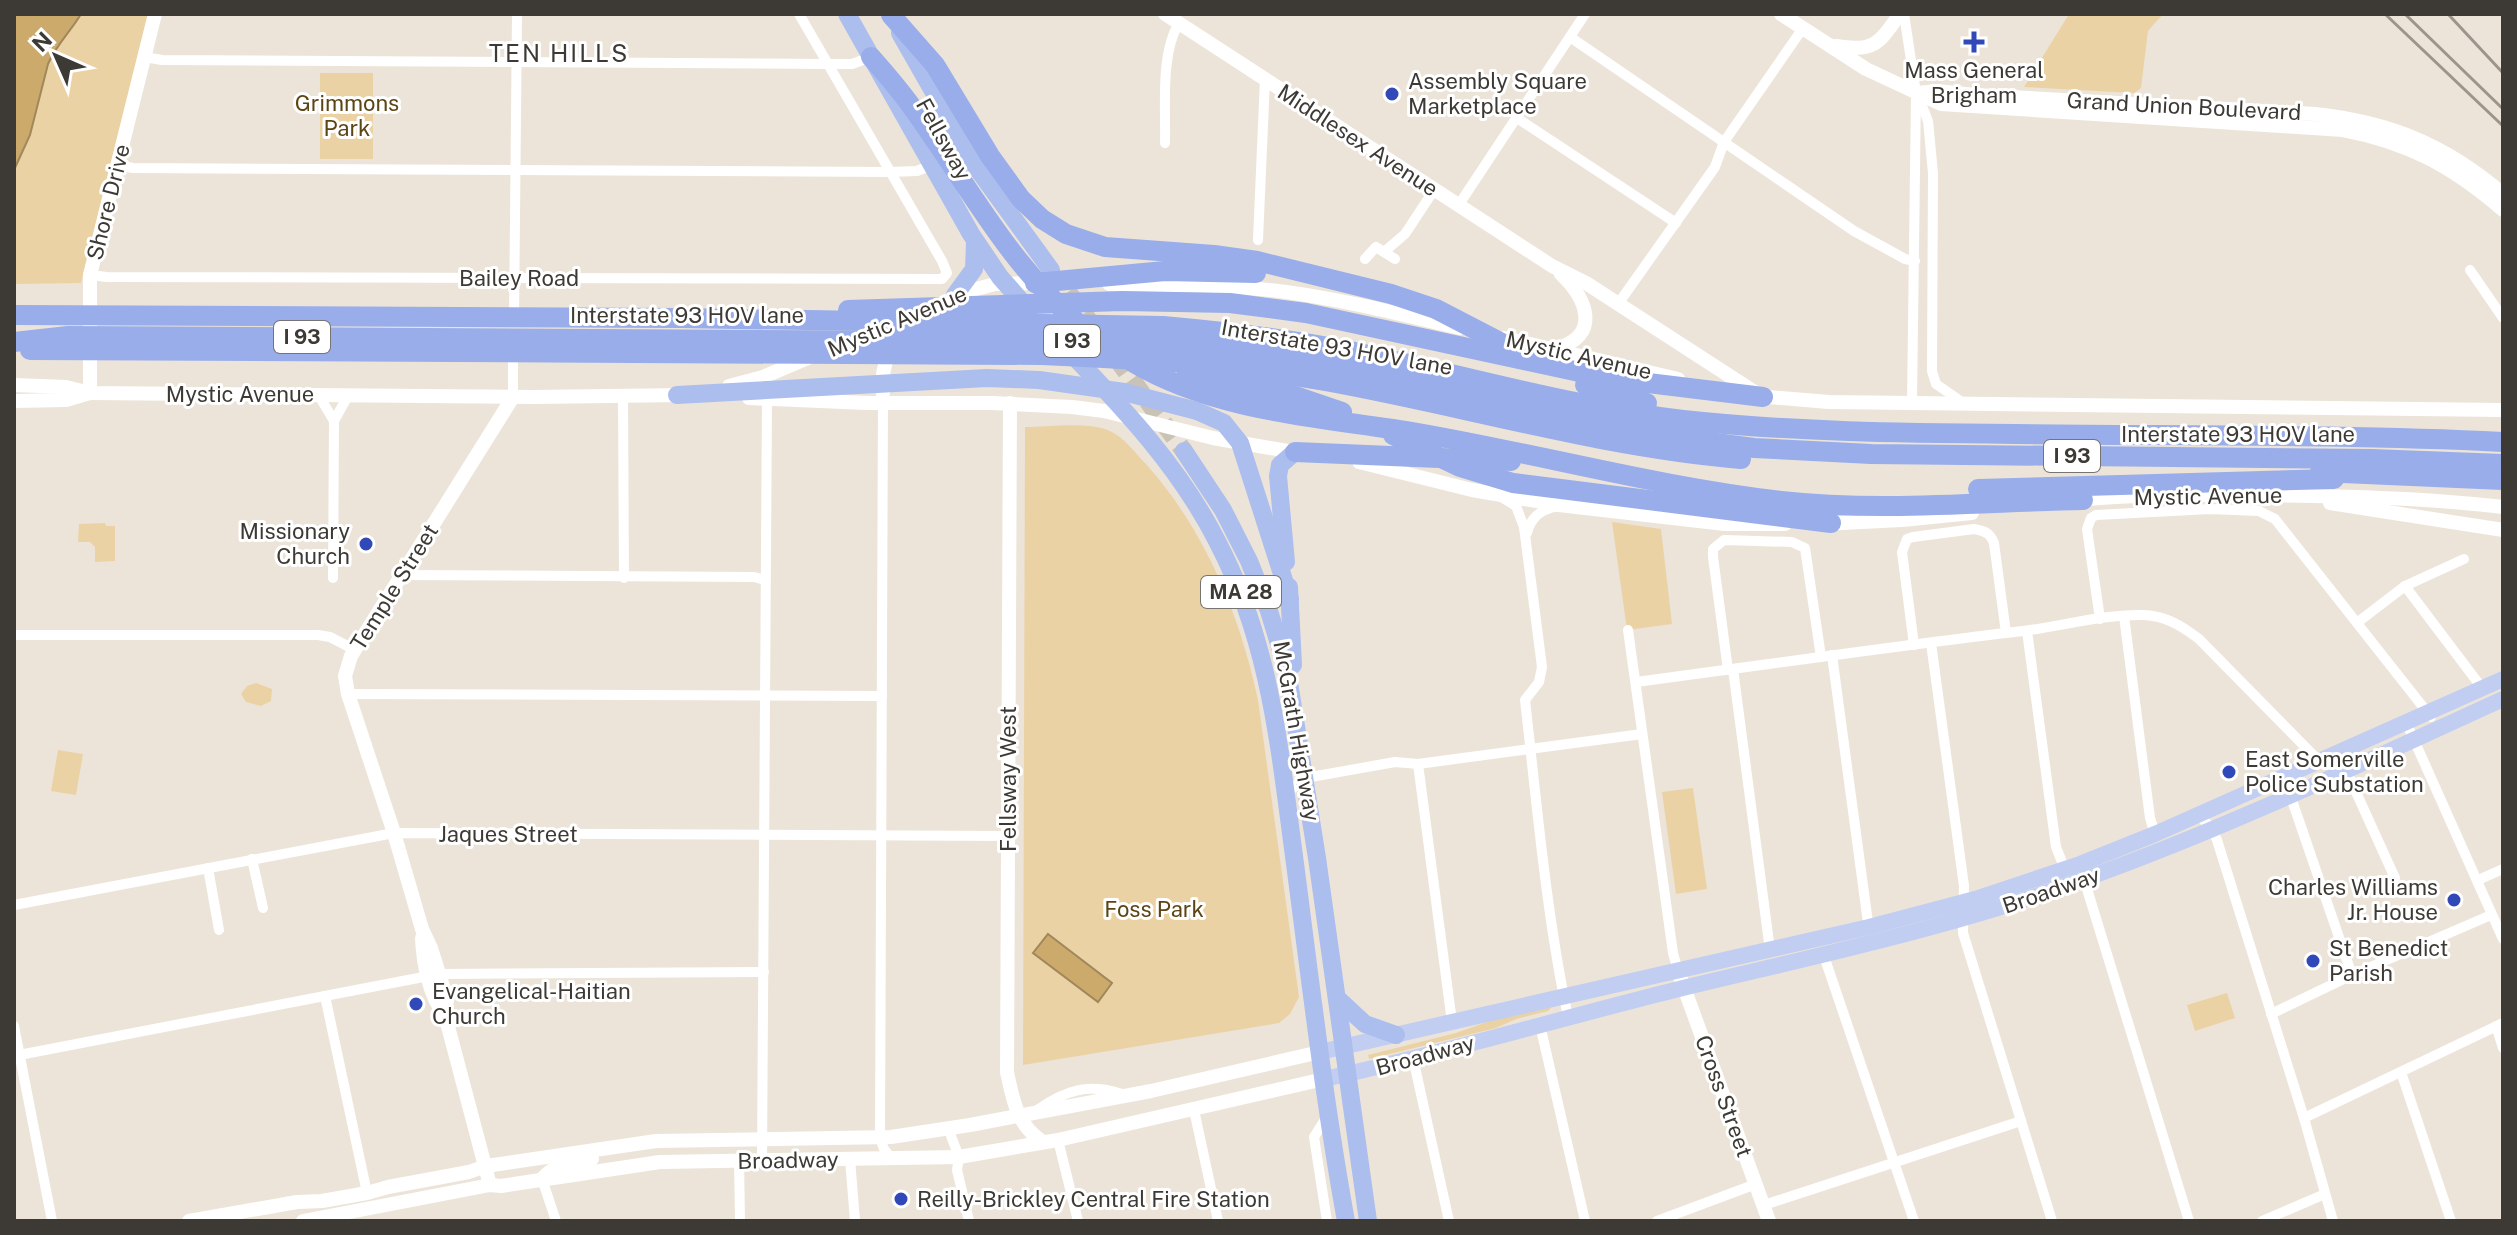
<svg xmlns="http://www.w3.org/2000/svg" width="2517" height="1235" font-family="'Public Sans',sans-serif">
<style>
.green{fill:#ebd2a5}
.water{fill:#cbaa6b;stroke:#a0885b;stroke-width:2}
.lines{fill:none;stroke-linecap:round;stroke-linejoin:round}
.trunk-tunnel{stroke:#c9c2b7;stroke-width:18;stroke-dasharray:18 9;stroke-linecap:butt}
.minor{stroke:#fff;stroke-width:10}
.tertiary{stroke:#fff;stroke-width:14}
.secondary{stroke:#fff;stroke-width:14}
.primary{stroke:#c1cef2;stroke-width:16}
.trunk{stroke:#acbeee;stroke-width:18}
.motorway{stroke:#98adea;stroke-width:20}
.rail{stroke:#9b958c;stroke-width:3}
.poi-dot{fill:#3148b9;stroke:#fff;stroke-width:3}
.labels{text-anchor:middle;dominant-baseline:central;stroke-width:6;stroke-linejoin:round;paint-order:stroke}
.shield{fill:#fff;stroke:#777572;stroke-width:2}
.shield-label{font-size:20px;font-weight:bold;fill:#3d3a35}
.poi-label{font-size:22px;fill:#3d3a35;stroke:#fff;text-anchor:start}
.park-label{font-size:22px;fill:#5c4514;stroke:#fff}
.street-label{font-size:22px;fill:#3d3a35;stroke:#fff}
.neighbourhood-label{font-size:24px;letter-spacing:2px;fill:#3d3a35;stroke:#fff}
</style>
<rect width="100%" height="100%" fill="#ece4d8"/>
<g class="green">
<path d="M81 14H148L81 283 14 284V170L30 135 48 64C56 45 71 31 81 14Z"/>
<polygon points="2069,14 2163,14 2148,31 2141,88 2134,93 2024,87"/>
<rect x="320" y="73" width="53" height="86"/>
<path d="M1025 427C1048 427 1090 421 1110 431 1125 438 1135 453 1146 464 1205 530 1240 615 1258 700L1299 997 1290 1014 1279 1023 1023 1065Z"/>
<polygon points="1612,522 1661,529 1672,624 1627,630"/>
<polygon points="105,523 106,526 115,526 115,561 95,562 95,547 90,542 78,542 79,524"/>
<polygon points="256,683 272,689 271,701 261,706 246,702 241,694 247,686"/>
<polygon points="58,750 83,754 76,795 51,791"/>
<polygon points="1693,788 1707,889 1676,894 1662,792"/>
<polygon points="2227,993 2235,1018 2195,1031 2187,1005"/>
<polygon points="1549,1007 1551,1008 1548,1011 1516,1019 1496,1028 1369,1059 1368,1055 1456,1033 1498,1018"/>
</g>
<g class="water">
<path d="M14 14H81C71 31 56 45 48 64L30 135 14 170Z"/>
<polygon points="1048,934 1112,983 1098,1002 1033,953"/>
</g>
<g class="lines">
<polyline class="trunk-tunnel" points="1068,292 1184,451"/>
<g class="minor">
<polyline points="1904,14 1916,93 1912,403"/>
<polyline points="1570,37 1854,231 1905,259 1915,261"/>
<polyline points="144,57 162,60 828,64 852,64 871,57"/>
<polyline points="1919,98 1928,121 1933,173 1932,371 1936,384 1962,402"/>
<polyline points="1517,118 1676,223"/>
<path d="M1165 143C1166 108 1160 54 1179 23"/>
<polyline points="117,165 133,168 890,172 917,171 932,165"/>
<polyline points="1458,206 1585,14"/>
<polyline points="1258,240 1265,79"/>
<polyline points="1384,252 1395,259"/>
<polyline points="1365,259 1376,247 1384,252 1405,234 1434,190"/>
<polyline points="2470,270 2503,318"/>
<polyline points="90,275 107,277 942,279 947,273 942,261 799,14"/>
<polyline points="1618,304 1715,167 1724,142 1803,28"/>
<polyline points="514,320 517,14"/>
<polyline points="318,394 334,421"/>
<polyline points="513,397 513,352"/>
<polyline points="623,397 624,578"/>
<polyline points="883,402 880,1138 884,1149 892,1159"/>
<path d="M1503 498 1516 506 1524 527 1542 667 1539 682 1525 700C1537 805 1546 913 1568 1017"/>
<path d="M1527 533C1531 516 1542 509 1558 506"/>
<polyline points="401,575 754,577 765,580"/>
<polyline points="333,578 334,421 349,394"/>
<polyline points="2405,586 2482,688"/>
<polyline points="2124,616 2150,818 2155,834"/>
<polyline points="2100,619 2087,529 2091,518 2096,515 2210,509 2259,511 2275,519 2431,717"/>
<polyline points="2358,622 2405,586 2464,559"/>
<polyline points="1628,630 1673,953 1678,971"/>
<polyline points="2027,631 2056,847 2066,872"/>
<polyline points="14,635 318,635 330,637 355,650"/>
<polyline points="1931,643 1964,886 1963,933 2052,1221"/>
<path d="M1914 645 1902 552 1907 539 1913 537 1974 529C1985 531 1990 533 1994 543L2006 633"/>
<polyline points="1832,655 1869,930"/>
<polyline points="1733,669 1770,950"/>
<polyline points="1728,670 1713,557 1713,549 1724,540 1792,542 1805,548 1821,657"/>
<path d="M1636 682C1765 665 1894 646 2023 631 2063 626 2103 614 2144 615 2166 616 2182 626 2199 639L2319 761 2346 770 2395 878"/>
<polyline points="348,694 882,696"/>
<polyline points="2406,722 2503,939"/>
<polyline points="1418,764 1452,1022"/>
<polyline points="2284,777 2352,975"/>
<polyline points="1286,794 1305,778 1395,762 1418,764 1642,734"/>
<polyline points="2199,815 2212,829 2217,840 2304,1118 2333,1221"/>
<polyline points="252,859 263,908"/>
<polyline points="208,868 219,930"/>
<polyline points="2081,876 2087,889 2189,1221"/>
<polyline points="2478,880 2503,869"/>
<polyline points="14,905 394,833 1008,836"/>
<polyline points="1824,956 1914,1221"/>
<polyline points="325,996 367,1193"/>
<polyline points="2271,1014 2352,975 2491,915"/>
<polyline points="1540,1025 1585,1221"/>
<polyline points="14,1026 52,1221"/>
<polyline points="2496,1026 2503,1048"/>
<polyline points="14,1056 439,974 764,972"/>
<polyline points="1413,1058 1449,1221"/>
<polyline points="2401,1072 2451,1221"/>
<path d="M1037 1110C1066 1090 1088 1083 1122 1094"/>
<polyline points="1194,1110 1218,1221"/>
<polyline points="2304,1118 2503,1023"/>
<polyline points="948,1128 959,1157 957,1170 969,1221"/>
<polyline points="1058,1140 1078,1221"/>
<polyline points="850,1159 855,1221"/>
<polyline points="739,1161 740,1221"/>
<polyline points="762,1161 767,399"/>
<polyline points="542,1179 556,1221"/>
<polyline points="1764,1205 2021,1121"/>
<polyline points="1327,1221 1314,1137 1328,1115"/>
<polyline points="1657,1221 1756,1184"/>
<polyline points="2262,1221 2325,1194"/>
</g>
<g class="tertiary">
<path d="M1781 14 1866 69 1941 104 2343 130C2408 142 2453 167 2503 210"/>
<path d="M1836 46C1875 52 1878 44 1900 14"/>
<path d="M1917 93 1937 91 1975 95 2315 114C2390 122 2446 145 2503 194"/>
<polyline points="90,393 90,275 155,14"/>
<path d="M1010 403 1007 1072C1013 1101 1017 1125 1043 1142"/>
<path d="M422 938C423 962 429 996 445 1015"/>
<polyline points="1678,971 1769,1221"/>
<polyline points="490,1185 445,1015 447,999 431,948 422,929 394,833 348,694 345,676 351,656 513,397"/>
</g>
<g class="secondary">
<polyline points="1165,14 1552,266 1586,283 1759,395"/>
<path d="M1109 284C1168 285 1228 284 1286 292 1345 300 1403 315 1460 328"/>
<polyline points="954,295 995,284 1040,283"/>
<polyline points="1504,338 1678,379"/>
<path d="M1555 349C1602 336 1587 299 1561 274"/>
<polyline points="14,385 66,387 90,393 534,397 685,395"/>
<polyline points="729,386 763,377 810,357"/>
<polyline points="883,393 883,374 889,347"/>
<polyline points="1757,396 1829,402 2503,410"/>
<polyline points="749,398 866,403 992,403 1072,407 1104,411 1213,438 1299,453"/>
<polyline points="14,401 66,400 90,393"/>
<polyline points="1359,462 1472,490 1559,505 1725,524 1785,524"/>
<path d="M2076 500C2133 494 2190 495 2247 495 2333 496 2418 497 2503 507"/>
<polyline points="2330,503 2503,530"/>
<polyline points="1822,524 1902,520 1972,513"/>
<path d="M542 1179C555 1163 573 1162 592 1159"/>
<polyline points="189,1221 297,1202 322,1201 367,1193 388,1187 469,1172 486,1166 656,1141 891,1137 970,1125 1151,1091 1320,1052"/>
<polyline points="303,1221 490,1185 501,1186 660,1162 959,1157 1058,1140 1324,1079"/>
</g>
<g class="primary">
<polyline points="1320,1052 1869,927 1975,899 2080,864 2155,834 2503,679"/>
<path d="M1324 1079C1442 1054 1558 1019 1675 990 1815 956 1955 927 2090 877 2231 826 2367 761 2503 699"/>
</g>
<g class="trunk">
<polyline points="847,14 971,234 1000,277 1029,310"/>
<polyline points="900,33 977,168 1051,270"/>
<polyline points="955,295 974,269 975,242"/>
<path d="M1069 351C1125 410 1180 468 1217 541 1270 642 1279 745 1294 856 1310 978 1324 1100 1346 1221"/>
<polyline points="677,395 987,378 1039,380 1124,392 1197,411 1224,423 1240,443 1290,599"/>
<polyline points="1184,451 1223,510 1249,561 1269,611 1287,670 1317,858 1368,1221"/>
<polyline points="1286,562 1278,476 1280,465 1295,452"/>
<polyline points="1289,587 1293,665"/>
<polyline points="1337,998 1365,1024 1396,1035"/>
</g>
<g class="motorway">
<polyline points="891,15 935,65 990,156 1021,199 1042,219 1066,234 1105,247 1214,255 1257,261 1391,294 1436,309 1517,351"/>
<path d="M871 57C886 74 901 91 914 110 969 186 1007 262 1080 325"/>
<polyline points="1035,283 1165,271 1256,273"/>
<polyline points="848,310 1122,301 1230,303 1306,313 1607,378 1763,397"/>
<path d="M14 315 681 318 1163 326C1230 332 1298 340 1364 354 1470 377 1575 407 1683 420 1793 432 1904 433 2015 434 2177 436 2340 434 2503 442"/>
<polyline points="14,342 68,336 1132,342 1251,353 1330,366 1598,424 1677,438 1754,448 1871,454 2371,459 2503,464"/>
<path d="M30 350 1042 355C1137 359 1231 364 1325 381 1464 406 1599 447 1741 459"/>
<path d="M1132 362C1218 413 1322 417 1418 433 1539 454 1659 487 1781 501 1879 512 1984 502 2083 500"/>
<polyline points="1187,374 1292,395 1342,412"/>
<polyline points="1585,385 1647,403"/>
<polyline points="1393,435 1460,467 1513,483 1831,523"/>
<polyline points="1295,452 1511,461"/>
<polyline points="2320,472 2503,480"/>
<polyline points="1978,489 2334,479"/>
</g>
<g class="rail">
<polyline points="2385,14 2503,126"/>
<polyline points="2405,14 2503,109"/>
<polyline points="2448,14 2503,73"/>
</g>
</g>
<g class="poi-dot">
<path d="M1970 30h8v8h8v8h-8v8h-8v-8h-8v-8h8z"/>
<circle cx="1392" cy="94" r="8"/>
<circle cx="366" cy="544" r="8"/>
<circle cx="2229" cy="772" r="8"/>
<circle cx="2454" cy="900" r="8"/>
<circle cx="2313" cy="961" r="8"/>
<circle cx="416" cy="1004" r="8"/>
<circle cx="901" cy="1199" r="8"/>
</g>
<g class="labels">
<g class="shield">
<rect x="274" y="321" width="56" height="32" rx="6"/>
<rect x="1044" y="325" width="56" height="32" rx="6"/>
<rect x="2044" y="440" width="56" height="32" rx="6"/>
<rect x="1201" y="576" width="80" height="32" rx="6"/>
</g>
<g class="shield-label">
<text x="302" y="337">I 93</text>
<text x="1072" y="341">I 93</text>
<text x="2072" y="456">I 93</text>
<text x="1241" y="592">MA 28</text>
</g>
<g class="poi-label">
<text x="1974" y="70" text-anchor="middle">Mass General<tspan x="1974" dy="25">Brigham</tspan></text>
<text x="1408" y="81">Assembly Square<tspan x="1408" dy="25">Marketplace</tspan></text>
<text x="350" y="531" text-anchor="end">Missionary<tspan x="350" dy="25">Church</tspan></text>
<text x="2245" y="759">East Somerville<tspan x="2245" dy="25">Police Substation</tspan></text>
<text x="2438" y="887" text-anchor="end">Charles Williams<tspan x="2438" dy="25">Jr. House</tspan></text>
<text x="2329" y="948">St Benedict<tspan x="2329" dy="25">Parish</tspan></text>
<text x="432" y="991">Evangelical-Haitian<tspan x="432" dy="25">Church</tspan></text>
<text x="917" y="1199">Reilly-Brickley Central Fire Station</text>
</g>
<g class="park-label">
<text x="347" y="103">Grimmons<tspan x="347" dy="25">Park</tspan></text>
<text x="1154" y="909">Foss Park</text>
</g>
<g class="street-label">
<text transform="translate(2184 106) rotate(3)">Grand Union Boulevard</text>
<text transform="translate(944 139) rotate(61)">Fellsway</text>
<text transform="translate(1358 140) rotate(33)">Middlesex Avenue</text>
<text transform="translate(108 202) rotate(-76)">Shore Drive</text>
<text x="519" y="278">Bailey Road</text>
<text x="687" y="315">Interstate 93 HOV lane</text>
<text transform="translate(897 321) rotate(-23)">Mystic Avenue</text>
<text transform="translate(1337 347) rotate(10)">Interstate 93 HOV lane</text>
<text transform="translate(1579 355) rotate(13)">Mystic Avenue</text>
<text x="240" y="394">Mystic Avenue</text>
<text x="2238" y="434">Interstate 93 HOV lane</text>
<text transform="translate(2208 496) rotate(-1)">Mystic Avenue</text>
<text transform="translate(394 587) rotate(-58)">Temple Street</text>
<text transform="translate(1297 731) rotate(80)">McGrath Highway</text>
<text transform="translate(1008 779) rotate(-90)">Fellsway West</text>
<text x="508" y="834">Jaques Street</text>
<text transform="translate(2051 890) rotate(-19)">Broadway</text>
<text transform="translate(1425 1055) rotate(-15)">Broadway</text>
<text transform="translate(1724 1096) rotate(70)">Cross Street</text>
<text transform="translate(788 1160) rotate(-1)">Broadway</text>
</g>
<g class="neighbourhood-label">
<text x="559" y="53">TEN HILLS</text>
</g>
</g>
<rect width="2517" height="1235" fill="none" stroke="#3d3a35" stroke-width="32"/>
<g transform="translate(56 56) rotate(315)" stroke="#ffffff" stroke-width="6" paint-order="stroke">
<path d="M0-6L14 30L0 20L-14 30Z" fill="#3d3a35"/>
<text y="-12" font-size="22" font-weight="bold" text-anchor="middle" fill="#3d3a35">N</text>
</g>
</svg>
